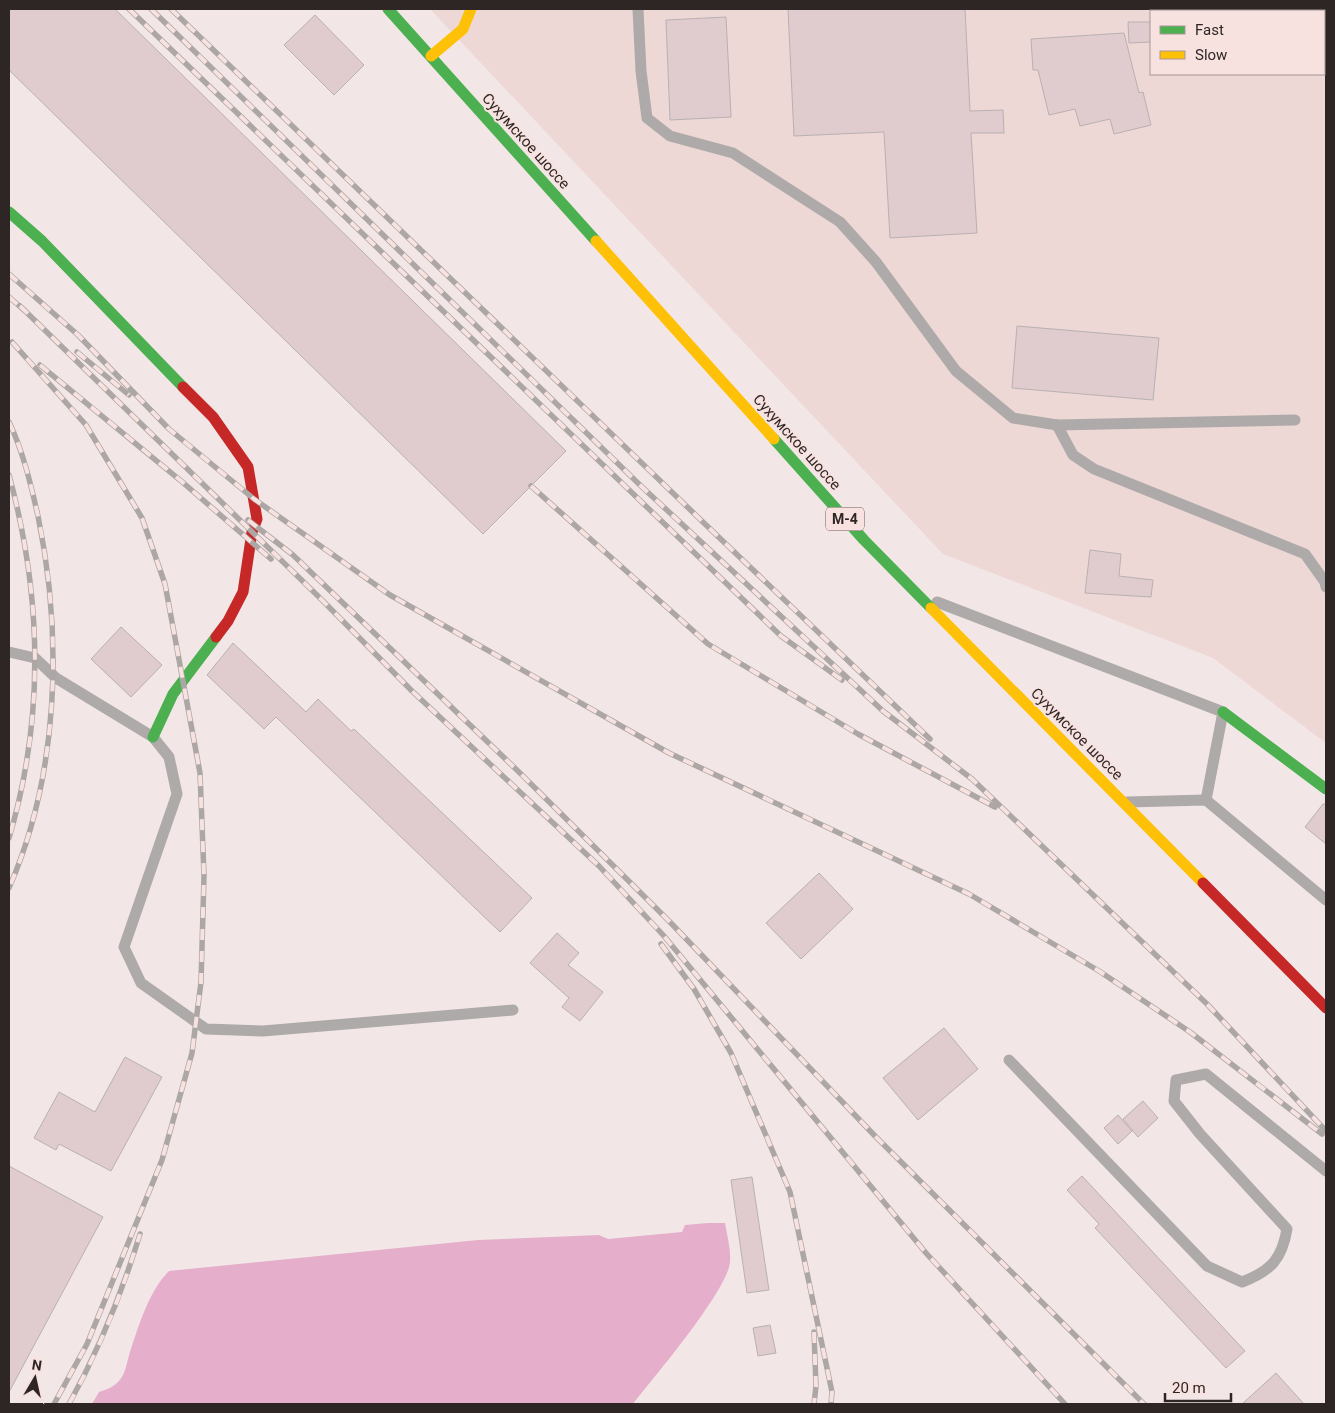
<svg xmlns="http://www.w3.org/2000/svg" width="1335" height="1413" font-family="Roboto,sans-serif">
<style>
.built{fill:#edd8d6;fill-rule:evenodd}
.water{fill:#e5aecb}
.building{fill:#e0cccf;stroke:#b9b0b1}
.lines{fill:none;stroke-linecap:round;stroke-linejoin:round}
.lane{stroke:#aeaaa9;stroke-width:11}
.fast{stroke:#4caf50;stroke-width:11}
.slow{stroke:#ffc107;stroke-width:11}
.jam{stroke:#c62828;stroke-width:11}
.rail-casing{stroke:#aca6a5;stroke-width:5.5}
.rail{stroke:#f8e2e0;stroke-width:4;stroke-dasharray:11;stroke-linecap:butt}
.labels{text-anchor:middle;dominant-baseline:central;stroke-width:4;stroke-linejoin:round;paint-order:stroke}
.shield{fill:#f8e2e0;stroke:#6a5e5d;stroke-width:1}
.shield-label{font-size:14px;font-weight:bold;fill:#2d2625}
.street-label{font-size:15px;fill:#2d2625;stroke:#f8e2e0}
</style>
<rect width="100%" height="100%" fill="#f2e7e6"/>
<path class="built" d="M430 9H1326V743L1213 658 943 554ZM1151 11H1324V74H1151Z"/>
<path class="water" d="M708 1223H725C727 1235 731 1249 730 1262 728 1290 654 1377 633 1404H92L99 1392C103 1390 109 1389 113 1386 126 1378 126 1364 130 1352 139 1325 149 1291 169 1271L478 1240 599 1235 608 1239 682 1232 685 1225Z"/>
<g class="building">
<polygon points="9,9 115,9 566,451 483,534 9,70"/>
<polygon points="788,9 965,9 970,111 1003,110 1004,133 971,133 977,233 890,238 884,132 794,136"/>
<polygon points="315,15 364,65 334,95 284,45"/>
<polygon points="726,17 731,117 670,120 666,20"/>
<polygon points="1128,22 1151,22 1151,42 1129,43"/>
<polygon points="1124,33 1139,93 1143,92 1151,125 1114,134 1110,119 1080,126 1075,109 1049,115 1038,70 1033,70 1031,39"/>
<polygon points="1017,326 1159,338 1153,400 1012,388"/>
<polygon points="1090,550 1121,554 1119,576 1153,580 1151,597 1085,593"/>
<polygon points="121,627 162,665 131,697 91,659"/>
<polygon points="233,643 306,712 318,699 351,731 354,729 532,898 500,932 276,717 264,729 207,675"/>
<polygon points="1323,804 1326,804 1326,844 1305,827"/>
<polygon points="819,873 853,909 801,959 766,923"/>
<polygon points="557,933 579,953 568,965 603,992 580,1021 562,1007 569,998 530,963"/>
<polygon points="944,1028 978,1069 918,1120 883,1078"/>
<polygon points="125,1057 162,1077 111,1171 59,1144 56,1150 34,1138 59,1092 95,1112"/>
<polygon points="1143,1101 1158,1118 1138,1137 1123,1119"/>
<polygon points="1118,1115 1132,1131 1118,1144 1104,1128"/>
<polygon points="9,1166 103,1217 9,1392"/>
<polygon points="1082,1176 1245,1351 1226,1368 1095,1228 1099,1224 1067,1190"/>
<polygon points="752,1177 769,1290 747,1293 731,1180"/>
<polygon points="770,1325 776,1353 758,1356 753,1328"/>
<polygon points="1276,1373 1304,1404 1242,1404"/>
</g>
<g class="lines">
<g class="lane">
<polyline points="638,9 641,71 647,118 670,136 733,153 840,222 876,262 956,371 1013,418 1057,425 1295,420"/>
<polyline points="1057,425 1073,455 1094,469 1305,554 1325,582 1326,587"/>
<polyline points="937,602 1223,712 1206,800"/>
<polyline points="9,652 35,658 56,678 153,737 169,757 177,794 124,947 141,983 206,1029 263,1031 513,1010"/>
<polyline points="1127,802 1206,800 1326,900"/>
<path d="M1009 1060 1207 1266 1242 1282C1271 1271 1282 1259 1287 1229L1200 1134 1174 1101 1176 1080 1206 1074 1326 1171"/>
</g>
<g class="fast">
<polyline points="388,9 596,241"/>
<polyline points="9,212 42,241 183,387"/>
<polyline points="774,439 864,540 931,608"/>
<polyline points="1223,712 1326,789"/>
<polyline points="153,737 173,694 216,637"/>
</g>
<g class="slow">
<polyline points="431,56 463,29 471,9"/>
<polyline points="596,241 774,439"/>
<polyline points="931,608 1203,883"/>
</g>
<g class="jam">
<polyline points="183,387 213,417 248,467 257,519 252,532 243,592 228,621 216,637"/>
<polyline points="1203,883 1326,1008"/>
</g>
<defs>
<g id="rail">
<polyline points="129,9 781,636 842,680"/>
<polyline points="151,9 641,486 883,711 972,779 1207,1004 1326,1131"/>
<polyline points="171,9 705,524 930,739"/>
<polyline points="9,274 78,335 169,429 254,499 390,595 669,753 969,894 1099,971 1190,1032 1322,1134"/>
<polyline points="9,297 24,310"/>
<polyline points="20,306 320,598 412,691 599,866 664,936 926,1253 1065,1404"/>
<polyline points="12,342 86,425 142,518 165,584 200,773 204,876 201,982 192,1053 162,1160 87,1344 54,1404"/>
<polyline points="77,352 129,395"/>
<polyline points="40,365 180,480 271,559"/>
<path d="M9 422C23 451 31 485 38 516 63 637 59 774 9 888"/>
<path d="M9 475C42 596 45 717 9 838"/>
<polyline points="531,486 708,644 858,734 995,807"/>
<polyline points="248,520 293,555 520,773 669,921 875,1136 1144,1404"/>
<polyline points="661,944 694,989 731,1053 790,1192 832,1392 831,1404"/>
<polyline points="814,1332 816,1386 814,1404"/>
<path d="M69 1404C100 1348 121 1296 140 1234"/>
</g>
</defs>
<use href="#rail" class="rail-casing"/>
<use href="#rail" class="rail"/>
</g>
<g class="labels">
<rect class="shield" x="826" y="507.5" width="38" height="23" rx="4"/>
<g class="shield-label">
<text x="845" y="519">М-4</text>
</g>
<g class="street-label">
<text transform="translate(526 141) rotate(48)">Сухумское шоссе</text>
<text transform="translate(797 442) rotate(48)">Сухумское шоссе</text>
<text transform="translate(1077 734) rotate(45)">Сухумское шоссе</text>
</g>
</g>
<rect width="1335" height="1413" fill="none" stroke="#2d2625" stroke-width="20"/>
<rect x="1150" y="10" width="175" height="65" fill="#f8e2e0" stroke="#a79795"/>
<rect x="1160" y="26" width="25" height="8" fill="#4caf50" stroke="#a79795"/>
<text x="1195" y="35" font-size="15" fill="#2d2625">Fast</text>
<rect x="1160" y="51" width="25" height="8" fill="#ffc107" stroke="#a79795"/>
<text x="1195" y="60" font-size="15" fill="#2d2625">Slow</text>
<g transform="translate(35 1378) rotate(9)" stroke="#f8e2e0" stroke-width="4" paint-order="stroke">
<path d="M0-4L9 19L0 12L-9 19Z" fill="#2d2625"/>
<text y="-8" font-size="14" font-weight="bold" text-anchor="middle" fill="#2d2625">N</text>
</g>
<path d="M1165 1393v8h66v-8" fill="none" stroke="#2d2625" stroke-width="2.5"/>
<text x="1172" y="1393" font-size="15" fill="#2d2625" stroke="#f8e2e0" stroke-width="4" paint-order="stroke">20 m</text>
</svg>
